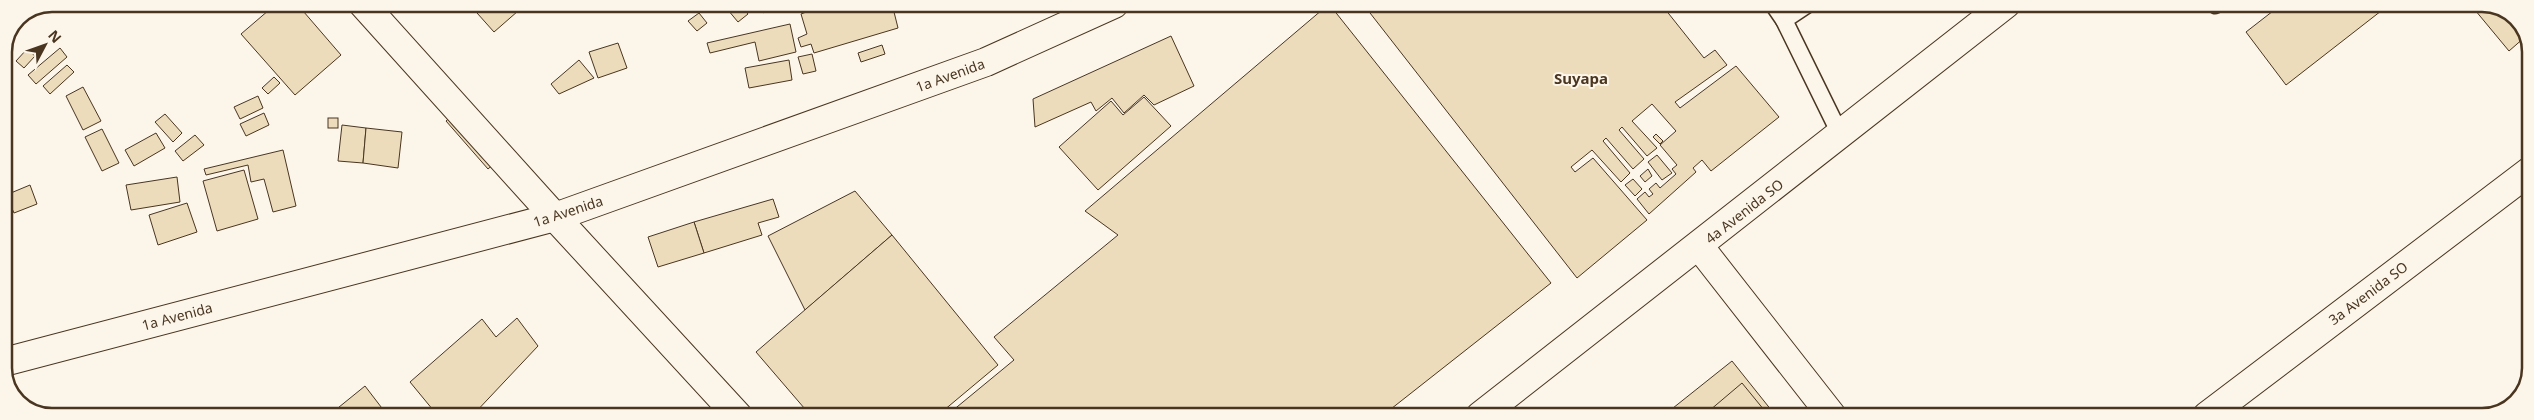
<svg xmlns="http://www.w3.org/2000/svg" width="2534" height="420" font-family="'Noto Sans',sans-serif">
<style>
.building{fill:#ecdcbc;stroke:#4a3520}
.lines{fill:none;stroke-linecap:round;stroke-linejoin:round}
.lane-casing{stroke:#4a3520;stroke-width:19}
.street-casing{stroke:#4a3520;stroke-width:30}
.secondary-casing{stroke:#4a3520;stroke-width:30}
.lane{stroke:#fbf6e9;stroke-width:16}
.street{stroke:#fbf6e9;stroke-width:28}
.secondary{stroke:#fbf6e9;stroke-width:28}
.labels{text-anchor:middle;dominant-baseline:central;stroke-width:4;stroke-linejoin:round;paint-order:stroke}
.street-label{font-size:14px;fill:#4a3520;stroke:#fbf6e9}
.neighbourhood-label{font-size:15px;font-weight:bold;fill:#4a3520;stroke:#fbf6e9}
.rim{fill:none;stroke:#4a3520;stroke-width:2.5}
</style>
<rect width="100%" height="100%" fill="#fbf6e9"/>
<g class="building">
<polygon points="261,4 276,4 267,11"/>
<polygon points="276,4 297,4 341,55 295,95 241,34"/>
<polygon points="469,4 526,4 494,32"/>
<polygon points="723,4 740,4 748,14 738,22"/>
<polygon points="755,4 772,4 773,5 763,13"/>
<polygon points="827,4 892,4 898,28 814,53 811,44 801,47 798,38 807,34 801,14"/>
<polygon points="1329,4 1551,283 1382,416 946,416 1014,360 994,337 1118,235 1085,211"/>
<polygon points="1363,4 1661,4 1704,58 1715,50 1727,65 1675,102 1680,108 1736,66 1779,117 1711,171 1702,160 1693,168 1696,172 1649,214 1637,199 1645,192 1649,197 1653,194 1649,189 1656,183 1660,188 1676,174 1672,169 1677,165 1660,145 1676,131 1652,104 1632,121 1657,148 1647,156 1622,127 1619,130 1644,159 1633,169 1606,138 1603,141 1630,173 1621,182 1592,150 1571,167 1575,172 1593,158 1647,220 1577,278"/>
<polygon points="2282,4 2390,4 2286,85 2246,32"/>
<polygon points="2470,4 2489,4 2516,18 2525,37 2509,51"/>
<polygon points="699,13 707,23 697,31 688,21"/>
<polygon points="790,24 796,52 759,61 755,42 710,53 707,43"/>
<polygon points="1171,36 1194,86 1154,105 1144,95 1124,113 1112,98 1096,111 1091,102 1035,127 1033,99"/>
<polygon points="618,43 627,68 598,78 589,52"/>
<polygon points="882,45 885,54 861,62 858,53"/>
<polygon points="60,48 67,57 36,84 28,75"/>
<polygon points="27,49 35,56 24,68 16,61"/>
<polygon points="812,54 816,71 803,74 798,57"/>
<polygon points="579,60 594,78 559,94 551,84"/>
<polygon points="789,60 792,80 749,88 745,68"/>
<polygon points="67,65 74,72 50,94 43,86"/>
<polygon points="274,77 280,83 268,94 262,88"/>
<polygon points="83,87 101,121 83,130 66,96"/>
<polygon points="258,96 263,108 240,119 234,107"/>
<polygon points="1144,97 1171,126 1098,190 1059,147 1111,101 1123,115"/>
<polygon points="264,113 269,125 246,136 240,124"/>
<polygon points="455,113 497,161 488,169 446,121"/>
<polygon points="165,114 182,133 173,142 155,122"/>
<rect x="328" y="118" width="10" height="10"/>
<polygon points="342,125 366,128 363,163 338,161"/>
<polygon points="366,128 402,132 398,168 363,163"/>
<polygon points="102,129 119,163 102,171 85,137"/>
<polygon points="156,133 165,148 134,166 125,150"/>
<polygon points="1656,134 1663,141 1660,144 1653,137"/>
<polygon points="195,135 204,145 183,161 175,151"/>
<polygon points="283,150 296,206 273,212 264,179 251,182 248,165 206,175 204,169"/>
<polygon points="1657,155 1672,173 1662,180 1648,162"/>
<polygon points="1648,169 1652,176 1645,182 1640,176"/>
<polygon points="244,170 258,219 217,231 203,181"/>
<polygon points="177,177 180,202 131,210 126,185"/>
<polygon points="1633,179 1642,189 1635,196 1625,185"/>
<polygon points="30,185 37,204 14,213 6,195"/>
<polygon points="855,191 892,235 805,310 768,236"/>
<polygon points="773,199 779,217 758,223 762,235 704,253 694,222"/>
<polygon points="187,203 197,232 158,245 149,215"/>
<polygon points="694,222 704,253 658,267 648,237"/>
<polygon points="892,235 998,365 937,416 811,416 756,352"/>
<polygon points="517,318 538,346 472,416 438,416 410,382 482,319 496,337"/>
<polygon points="1732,361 1776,416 1663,416"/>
<polygon points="1742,383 1769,416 1703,416"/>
<polygon points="365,386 388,416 328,416"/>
</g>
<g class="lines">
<defs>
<g id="lane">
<polyline points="1773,4 1784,20"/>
<polyline points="1808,4 1784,20 1840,134"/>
<polyline points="2215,5 2217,4"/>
</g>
<g id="street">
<polyline points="555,217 738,416"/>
<polyline points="1699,246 1832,416"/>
<polyline points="1480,416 2006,4"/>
<polyline points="2207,416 2530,171"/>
</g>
<g id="secondary">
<polyline points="363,4 555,217"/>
<polyline points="4,362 555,217 986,62 1114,4"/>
</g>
</defs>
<use href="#lane" class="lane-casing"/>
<use href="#street" class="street-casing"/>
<use href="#secondary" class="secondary-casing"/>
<use href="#lane" class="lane"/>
<use href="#street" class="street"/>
<use href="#secondary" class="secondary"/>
</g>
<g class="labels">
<g class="street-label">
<text transform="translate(950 75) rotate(-20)">1a Avenida</text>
<text transform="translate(568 211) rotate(-18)">1a Avenida</text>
<text transform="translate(1744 211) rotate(-38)">4a Avenida SO</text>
<text transform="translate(2368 293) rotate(-37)">3a Avenida SO</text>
<text transform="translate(177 316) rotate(-15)">1a Avenida</text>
</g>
<g class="neighbourhood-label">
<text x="1581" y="78">Suyapa</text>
</g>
</g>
<path d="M0 0H2534V420H0ZM52 12H2482A40 40 0 0 1 2522 52V368A40 40 0 0 1 2482 408H52A40 40 0 0 1 12 368V52A40 40 0 0 1 52 12Z" fill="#fbf6e9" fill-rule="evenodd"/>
<path class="rim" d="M52 12H2482A40 40 0 0 1 2522 52V368A40 40 0 0 1 2482 408H52A40 40 0 0 1 12 368V52A40 40 0 0 1 52 12Z"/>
<g transform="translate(45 45) rotate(49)" stroke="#fbf6e9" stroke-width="4" paint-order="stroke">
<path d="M0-4L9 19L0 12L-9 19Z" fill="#4a3520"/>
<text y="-8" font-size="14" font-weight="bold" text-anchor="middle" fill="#4a3520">N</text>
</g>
</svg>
